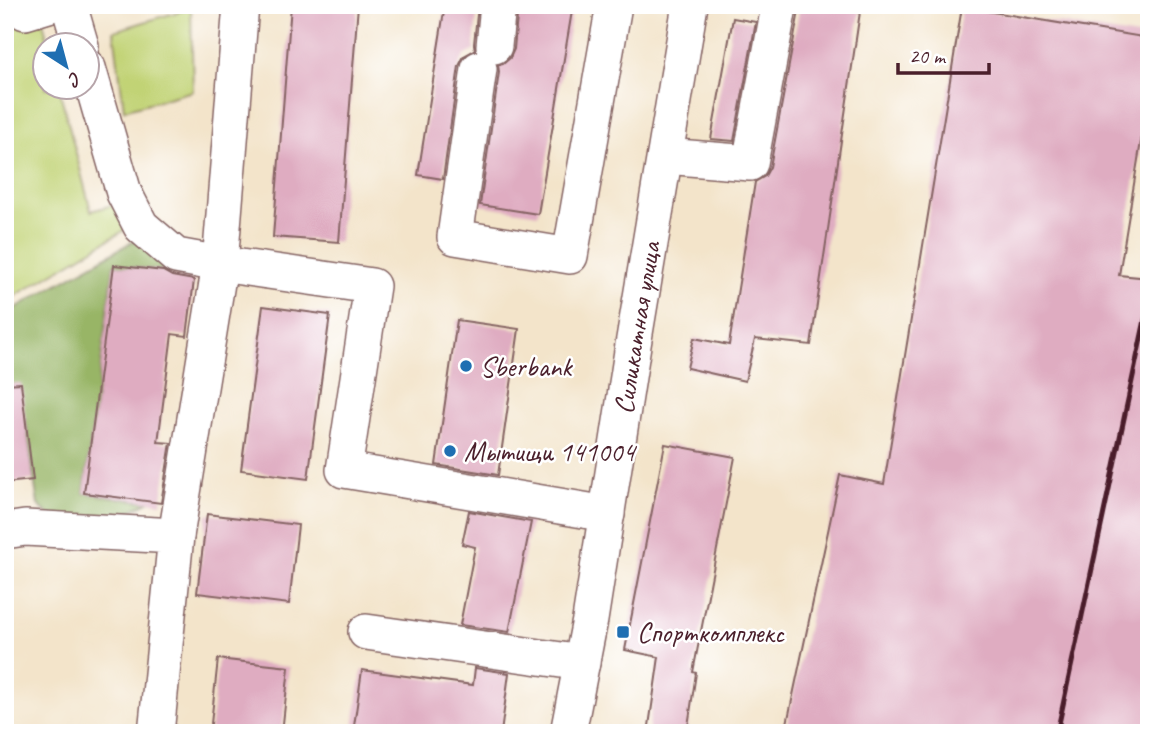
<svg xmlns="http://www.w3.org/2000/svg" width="1154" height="738" font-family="Caveat,sans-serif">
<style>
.green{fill:#c1d375;stroke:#867950;stroke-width:2}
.forest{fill:#98b566;stroke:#716a48;stroke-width:2}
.building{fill:#dfacc1}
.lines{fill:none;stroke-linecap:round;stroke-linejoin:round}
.minor-casing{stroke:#856463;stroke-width:38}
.minor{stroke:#fff;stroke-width:35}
.rail{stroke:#4a1f2b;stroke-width:5}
.poi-dot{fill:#1f6fb2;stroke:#fff;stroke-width:2.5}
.labels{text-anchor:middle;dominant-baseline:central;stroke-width:5;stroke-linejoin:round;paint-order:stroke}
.street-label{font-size:28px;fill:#4a1f2b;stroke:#fff}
.poi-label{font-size:28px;fill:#4a1f2b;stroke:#fff;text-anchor:start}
</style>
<rect width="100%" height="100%" fill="#fff"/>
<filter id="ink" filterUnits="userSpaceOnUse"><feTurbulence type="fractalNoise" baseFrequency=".0143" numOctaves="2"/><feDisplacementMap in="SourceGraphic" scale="14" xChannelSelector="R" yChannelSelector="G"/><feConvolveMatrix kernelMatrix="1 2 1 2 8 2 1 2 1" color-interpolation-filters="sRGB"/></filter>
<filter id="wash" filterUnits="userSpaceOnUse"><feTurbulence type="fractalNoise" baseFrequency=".00686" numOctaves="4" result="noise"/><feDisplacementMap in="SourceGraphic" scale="28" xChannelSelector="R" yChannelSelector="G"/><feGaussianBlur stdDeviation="1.57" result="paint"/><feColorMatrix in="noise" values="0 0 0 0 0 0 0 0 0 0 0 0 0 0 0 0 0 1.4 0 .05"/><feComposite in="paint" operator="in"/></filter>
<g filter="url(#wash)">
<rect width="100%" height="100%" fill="#f3e4ca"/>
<g class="green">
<polygon points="5,5 41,14 49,45 46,46 46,88 59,88 91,211 120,203 128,228 5,302"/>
<polygon points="191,8 193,91 124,110 114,31"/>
</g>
<polygon class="forest" points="137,239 195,275 114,265 84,493 148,502 116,518 55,520 38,505 25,417 5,419 5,314"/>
<g id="blocks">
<g class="building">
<polygon points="291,5 358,5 339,242 273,237"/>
<polygon points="445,5 478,5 474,44 475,50 464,56 459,66 443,179 418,175"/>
<polygon points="518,5 573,5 538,214 480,205 499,72 498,65 503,64 510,58 514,49"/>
<polygon points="798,5 861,5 811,345 755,339 745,381 687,368 694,338 729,345 755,182 765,176 770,167 799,11"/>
<polygon points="962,7 1149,38 1149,93 1119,275 1149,278 1149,733 785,733 840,475 884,484"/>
<polygon points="733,18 756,22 734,141 711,139"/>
<polygon points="114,265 163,271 172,276 194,280 187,336 172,334 158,442 171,443 161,503 84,493"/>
<polygon points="263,306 330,315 308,479 241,470"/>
<polygon points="457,320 519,329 498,475 436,465"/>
<polygon points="21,383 33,480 5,483 5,384"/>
<polygon points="665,444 735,457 693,672 696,673 687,733 648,733 659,657 625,650"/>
<polygon points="469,511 531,522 509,632 460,625 475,547 462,544"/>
<polygon points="207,514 298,525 289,604 197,593"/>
<polygon points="218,659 289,667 282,733 210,733"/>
<polygon points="475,668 509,673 501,733 353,733 362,670 473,685"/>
</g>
</g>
</g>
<g filter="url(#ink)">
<use href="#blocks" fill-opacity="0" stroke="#856463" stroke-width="2"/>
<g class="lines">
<defs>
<g id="minor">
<polyline points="22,5 25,12 48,5"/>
<polyline points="69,5 81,46"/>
<polyline points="494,46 498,5"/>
<polyline points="88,68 124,193 141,226 176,256 220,264 372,286 344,470 607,514"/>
<polyline points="479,69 455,237 570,256 614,5"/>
<polyline points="665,156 750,163 779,7 776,5"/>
<polyline points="5,531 25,528 176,536 156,733"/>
<polyline points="176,536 220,264 241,5"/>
<polyline points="366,632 582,663"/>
<path id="s1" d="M568 733 590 620 633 345 690 5"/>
</g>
</defs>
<use href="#minor" class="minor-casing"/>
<use href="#minor" class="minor"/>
<polyline class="rail" points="1057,733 1149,301"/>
</g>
</g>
<g class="poi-dot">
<circle cx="466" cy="366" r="7"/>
<circle cx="450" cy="451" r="7"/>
<rect x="616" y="625" width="14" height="14" rx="3.5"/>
</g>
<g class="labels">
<g class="street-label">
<text stroke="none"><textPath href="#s1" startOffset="411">Силикатная улица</textPath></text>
</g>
<g class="poi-label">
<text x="480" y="366">Sberbank</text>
<text x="464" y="451">Мытищи 141004</text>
<text x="637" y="632">Спорткомплекс</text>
</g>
</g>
<rect width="1154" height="738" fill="none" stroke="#fff" stroke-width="28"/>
<g transform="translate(66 66) rotate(144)"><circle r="33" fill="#ffffff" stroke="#b7a5aa" stroke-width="2"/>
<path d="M0-5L12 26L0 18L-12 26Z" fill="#1f6fb2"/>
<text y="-10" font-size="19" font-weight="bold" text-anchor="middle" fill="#4a1f2b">С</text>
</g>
<path d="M898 63v10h91v-10" fill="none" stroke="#4a1f2b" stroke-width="3.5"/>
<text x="909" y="63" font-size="21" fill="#4a1f2b" stroke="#ffffff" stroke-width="5" paint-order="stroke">20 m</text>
</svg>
